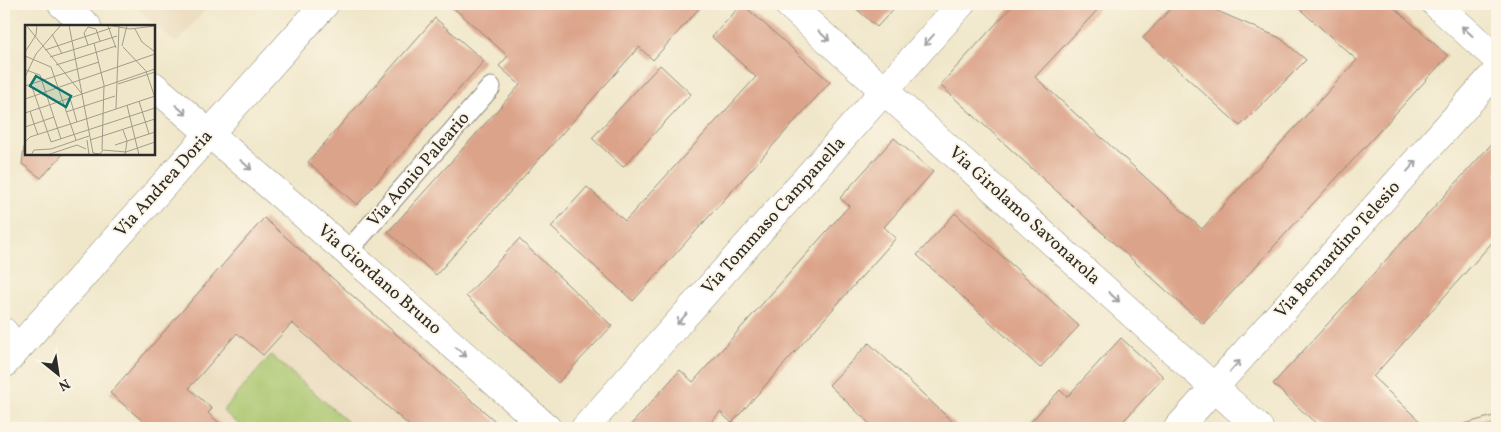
<svg xmlns="http://www.w3.org/2000/svg" width="1501" height="432" font-family="Vollkorn,serif">
<style>
.built{fill:#e9d9ba}
.green{fill:#a7c46b;stroke:#69784b}
.building{fill:#dba389}
.lines{fill:none;stroke-linecap:round;stroke-linejoin:round}
.lane-casing{stroke:#8e897a;stroke-width:21}
.street-casing{stroke:#8e897a;stroke-width:29}
.secondary-casing{stroke:#8e897a;stroke-width:29}
.lane{stroke:#fff;stroke-width:19}
.street{stroke:#fff;stroke-width:28}
.secondary{stroke:#fff;stroke-width:28}
.oneway{stroke:#a0a0a0}
.labels{text-anchor:middle;dominant-baseline:central;stroke-width:4;stroke-linejoin:round;paint-order:stroke}
.street-label{font-size:18px;fill:#2b2b2b;stroke:#fcf5e5}
.inset-road{fill:none;stroke:#a19c8a;stroke-width:1}
.view{fill:#0f766e;fill-opacity:0.15;stroke:#0f766e;stroke-width:2.5}
.inset-edge{fill:none;stroke:#2b2b2b;stroke-width:2.5}
</style>
<rect width="100%" height="100%" fill="#fcf5e5"/>
<filter id="ink" filterUnits="userSpaceOnUse"><feTurbulence type="fractalNoise" baseFrequency=".02" numOctaves="2"/><feDisplacementMap in="SourceGraphic" scale="10" xChannelSelector="R" yChannelSelector="G"/><feConvolveMatrix kernelMatrix="1 2 1 2 8 2 1 2 1" color-interpolation-filters="sRGB"/></filter>
<filter id="wash" filterUnits="userSpaceOnUse"><feTurbulence type="fractalNoise" baseFrequency=".0096" numOctaves="4" result="noise"/><feDisplacementMap in="SourceGraphic" scale="20" xChannelSelector="R" yChannelSelector="G"/><feGaussianBlur stdDeviation="1.12" result="paint"/><feColorMatrix in="noise" values="0 0 0 0 0 0 0 0 0 0 0 0 0 0 0 0 0 1.4 0 .05"/><feComposite in="paint" operator="in"/></filter>
<g filter="url(#wash)">
<rect width="100%" height="100%" fill="#f0e7ca"/>
<g class="built">
<polygon points="132,4 211,4 176,43"/>
<polygon points="264,218 502,428 150,428 110,393"/>
</g>
<polygon class="green" points="271,355 355,428 243,428 223,411"/>
<g id="blocks">
<g class="building">
<polygon points="449,4 703,4 653,60 639,47 436,275 388,232 520,85 499,66 508,56"/>
<polygon points="742,4 830,82 633,301 551,227 587,187 625,221 756,77 712,37"/>
<polygon points="851,4 898,4 877,27"/>
<polygon points="1014,4 1103,4 1035,77 1202,229 1357,60 1294,4 1390,4 1448,56 1203,324 940,85"/>
<polygon points="1175,4 1201,4 1280,38 1306,60 1240,126 1143,38"/>
<polygon points="435,18 484,61 357,205 308,162"/>
<polygon points="660,65 691,94 623,167 592,138"/>
<polygon points="894,138 933,172 884,227 896,238 732,423 720,412 706,428 628,428 680,370 693,382 849,206 840,198"/>
<polygon points="1497,138 1497,237 1373,377 1427,428 1321,428 1273,384"/>
<polygon points="25,141 26,141 26,154 63,154 41,178 22,164"/>
<polygon points="955,213 1079,326 1040,368 917,255"/>
<polygon points="264,218 503,428 412,428 292,323 263,355 237,333 189,388 212,409 208,413 225,428 151,428 110,393"/>
<polygon points="519,239 612,326 558,383 466,296"/>
<polygon points="1121,338 1164,377 1117,428 1025,428 1060,390 1067,397"/>
<polygon points="869,343 959,428 874,428 829,385"/>
<polygon points="1497,415 1497,428 1449,428"/>
</g>
</g>
</g>
<g filter="url(#ink)">
<use href="#blocks" fill-opacity="0" stroke="#8e897a" stroke-width="1"/>
<g class="lines">
<defs>
<polyline id="lane" points="347,252 491,87"/>
<g id="street">
<polyline points="62,4 87,26"/>
<polyline points="788,4 1259,428"/>
<polyline points="1436,4 1497,59"/>
<polyline points="154,86 347,252 547,428"/>
<polyline points="4,332 16,350"/>
<polyline points="585,428 961,4"/>
</g>
<g id="secondary">
<polyline points="4,364 325,4"/>
<polyline points="1178,428 1497,71"/>
</g>
</defs>
<use href="#lane" class="lane-casing"/>
<use href="#street" class="street-casing"/>
<use href="#secondary" class="secondary-casing"/>
<use href="#lane" class="lane"/>
<use href="#street" class="street"/>
<use href="#secondary" class="secondary"/>
</g>
<defs><path id="oneway-shaft" d="M-6 0H5M1.5-3L5.5 0L1.5 3" fill="none" stroke-width="1.6" stroke-linecap="round" stroke-linejoin="round" transform="scale(1.25)"/></defs>
<g class="oneway">
<use href="#oneway-shaft" transform="translate(1467 31) rotate(-138)"/>
<use href="#oneway-shaft" transform="translate(824 36) rotate(42)"/>
<use href="#oneway-shaft" transform="translate(929 40) rotate(132)"/>
<use href="#oneway-shaft" transform="translate(181 110) rotate(41)"/>
<use href="#oneway-shaft" transform="translate(246 165) rotate(41)"/>
<use href="#oneway-shaft" transform="translate(1412 166) rotate(-48)"/>
<use href="#oneway-shaft" transform="translate(1114 297) rotate(42)"/>
<use href="#oneway-shaft" transform="translate(682 319) rotate(132)"/>
<use href="#oneway-shaft" transform="translate(461 352) rotate(41)"/>
<use href="#oneway-shaft" transform="translate(1235 366) rotate(-48)"/>
</g>
</g>
<g class="labels">
<g class="street-label">
<text transform="translate(419 170) rotate(-49)">Via Aonio Paleario</text>
<text transform="translate(164 184) rotate(-48)">Via Andrea Doria</text>
<text transform="translate(774 216) rotate(-48)">Via Tommaso Campanella</text>
<text transform="translate(1024 216) rotate(42)">Via Girolamo Savonarola</text>
<text transform="translate(1338 250) rotate(-48)">Via Bernardino Telesio</text>
<text transform="translate(379 280) rotate(41)">Via Giordano Bruno</text>
</g>
</g>
<g transform="translate(25 25)">
<rect width="130" height="130" fill="#f0e7ca"/>
<path class="inset-road" d="M1 0 57 69M44 0 57 69M82 0 105 4 130 1M83 1 91 23M110 4 117 17 130 27M27 9 37 29M69 18 79 60 77 125M63 20 59 8 63 2 71 4 75 16M97 21 102 0M98 22 121 46 130 73M20 25 86 3M0 27 11 10 12 0M0 31 26 42M25 32 92 11M31 40 91 21M26 42 51 115M1 45 15 50 36 114M0 52 11 29 36 0M6 59 26 117 130 83M93 59 130 47M0 61 74 37M57 69 130 44M45 73 52 97M0 74 130 29M114 76 124 109M102 80 114 130M91 84 94 0M41 87 90 71M0 88 57 69 68 128 75 129 78 125 101 127 130 117M61 94 130 71M0 102 9 99 5 86M98 105 102 116 100 130M13 110 9 99 29 92M62 115 64 130M65 115 130 94M0 117 5 112 61 94M90 120 130 107M6 130 9 125 26 124 64 111M22 130 52 120 61 124"/>
<path class="view" d="M11 51 46 71 41 82 5 61Z"/>
<rect width="130" height="130" class="inset-edge"/>
</g>
<rect width="1501" height="432" fill="none" stroke="#fcf5e5" stroke-width="20"/>
<g transform="translate(58 374) rotate(150)" stroke="#fcf5e5" stroke-width="4" paint-order="stroke">
<path d="M0-4L9 19L0 12L-9 19Z" fill="#2b2b2b"/>
<text y="-8" font-size="14" font-weight="bold" text-anchor="middle" fill="#2b2b2b">N</text>
</g>
</svg>
